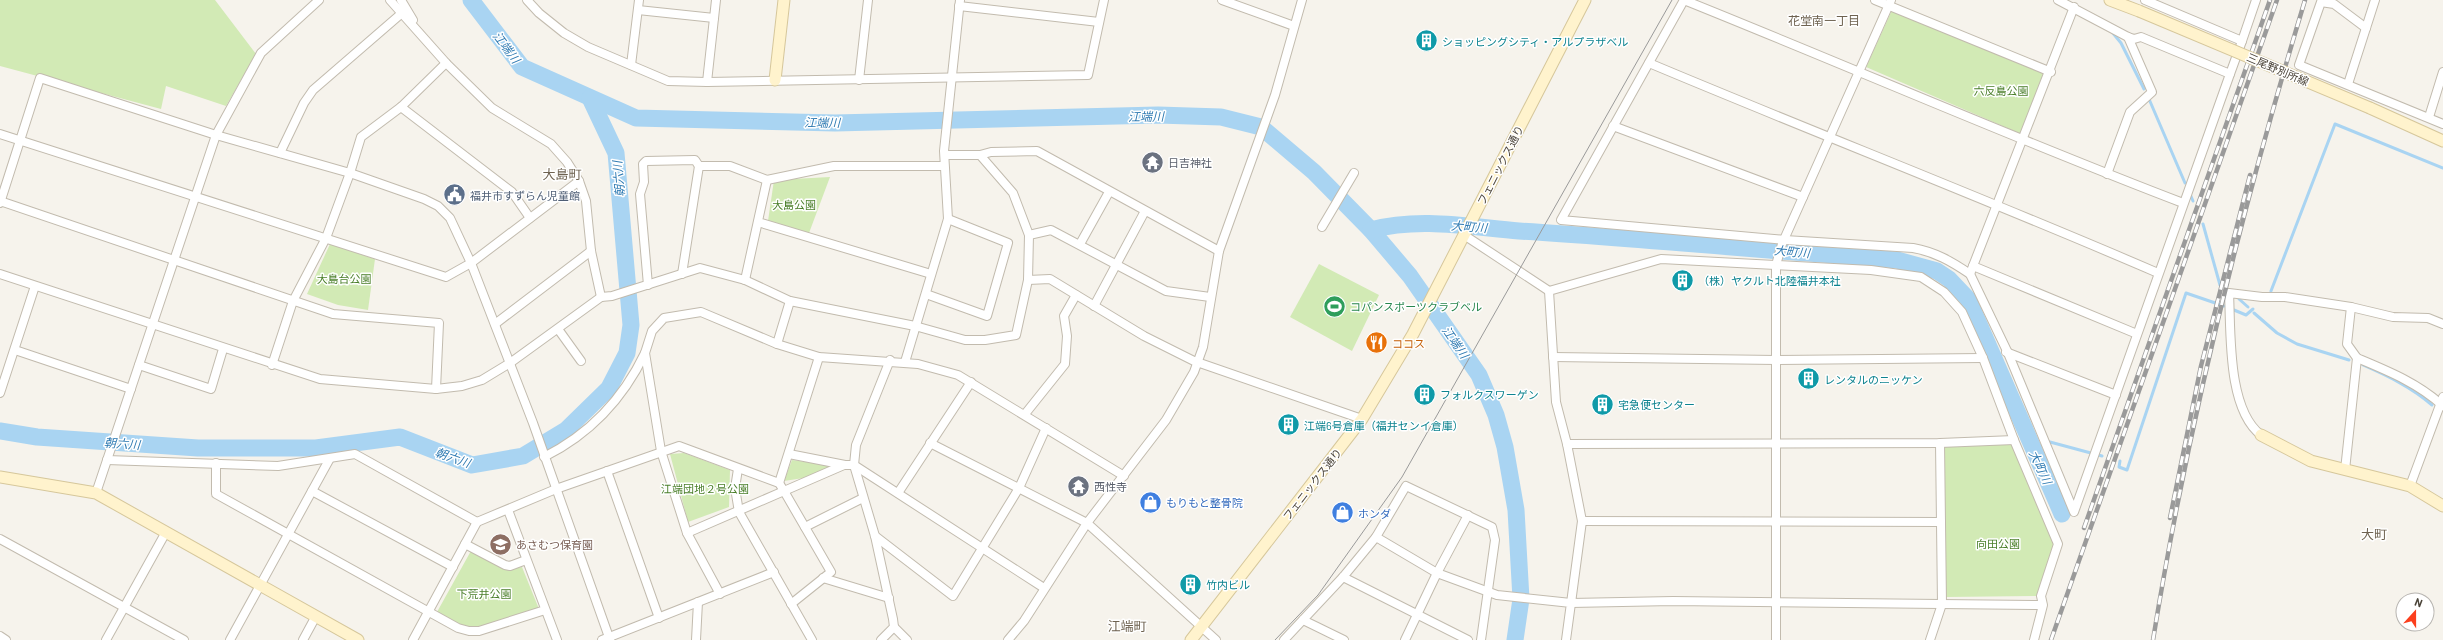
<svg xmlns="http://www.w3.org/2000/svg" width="2443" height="640" font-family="Barlow,'Noto Sans JP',sans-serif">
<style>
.green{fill:#d2eab5}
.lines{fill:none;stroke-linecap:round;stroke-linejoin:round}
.stream{stroke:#a9d4f2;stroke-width:3}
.river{stroke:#a9d4f2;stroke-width:17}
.street-casing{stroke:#c2bbae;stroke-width:10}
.secondary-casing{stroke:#d6c79b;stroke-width:13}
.street{stroke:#fff;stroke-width:8}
.secondary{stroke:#fff3cd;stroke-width:11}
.tram{stroke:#9a9a9a;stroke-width:1}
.rail-casing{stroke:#9a9a9a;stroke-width:4.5}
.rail{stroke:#fff;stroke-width:3;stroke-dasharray:9;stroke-linecap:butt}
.secondary-bridge-casing{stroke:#d6c79b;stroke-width:13;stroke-linecap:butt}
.secondary-bridge{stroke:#fff3cd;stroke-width:11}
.labels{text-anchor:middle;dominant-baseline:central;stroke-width:3;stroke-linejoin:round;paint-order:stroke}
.culture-label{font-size:11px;fill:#0d838f;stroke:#fff;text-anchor:start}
.street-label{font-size:11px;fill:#4b4439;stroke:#fff}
.park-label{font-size:11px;fill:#4a7f2a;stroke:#fff}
.worship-label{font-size:11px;fill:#5b616d;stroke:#fff;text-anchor:start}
.service-label{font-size:11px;fill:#4e5e75;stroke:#fff;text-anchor:start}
.leisure-label{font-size:11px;fill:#27864d;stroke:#fff;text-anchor:start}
.food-label{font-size:11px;fill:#c56008;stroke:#fff;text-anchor:start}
.shop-label{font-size:11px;fill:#366cbe;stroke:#fff;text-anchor:start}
.education-label{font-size:11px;fill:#785e54;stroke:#fff;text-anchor:start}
.neighbourhood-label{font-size:12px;fill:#6e6250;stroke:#fff}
.water-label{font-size:12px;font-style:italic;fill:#2e7ab2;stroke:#fff}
.quarter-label{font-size:13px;fill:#6e6250;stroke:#fff}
</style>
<rect width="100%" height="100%" fill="#f6f3ec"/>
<g class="green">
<polygon points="0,0 215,0 256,54 226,106 166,86 161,109 0,66"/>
<polygon points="1892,10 2045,73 2021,134 1866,67"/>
<polygon points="830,177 809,233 768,221 774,180"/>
<polygon points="330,244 375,259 368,310 338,305 307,294"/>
<polygon points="1319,264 1379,295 1352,351 1290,317"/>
<polygon points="2014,440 2058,544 2041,596 1946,597 1943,447"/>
<polygon points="684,453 730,470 729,507 688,522 670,454"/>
<polygon points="792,460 836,466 810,477 784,481"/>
<polygon points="472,549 506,569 522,567 539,609 478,628 465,627 437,612"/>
</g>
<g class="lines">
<g class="stream">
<polyline points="2112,32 2121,43 2144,89"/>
<polyline points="2149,99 2185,183"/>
<polyline points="2190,194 2193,201"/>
<polyline points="2203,224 2220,285"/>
<polyline points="2271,291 2335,124 2443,168"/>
<polyline points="2239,299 2248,307"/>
<polyline points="2234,310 2246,315 2253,309"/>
<polyline points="2254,313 2277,333 2297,344 2349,360"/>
<path d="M2363 365C2388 376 2411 387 2432 405"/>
<polyline points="2032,449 2050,442 2102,456"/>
<polyline points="2120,461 2119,467 2127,470 2186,293 2224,306"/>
</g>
<g class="river">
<polyline points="471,0 522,67 636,118 835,123 1158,115 1221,117 1261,127 1314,172 1371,230 1410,276 1479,375 1496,415 1505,447 1516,510 1521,599 1515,640"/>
<path d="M1371 230C1419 217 1470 227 1519 231 1645 239 1770 251 1897 260L1937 271 1949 279 1968 299 2062 514"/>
<polyline points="0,431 37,437 198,448 316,448 400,437 472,465 523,456 566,430 609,388 627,353 631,325 616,153 590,98"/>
</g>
<defs>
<g id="street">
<polyline points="390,0 446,63 492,108 551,144 567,162 579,181 586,201 591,251 601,297"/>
<polyline points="401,0 413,20"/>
<polyline points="527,0 539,13 564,33 588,47 668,81 707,82 1088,75 1104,0"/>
<polyline points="1222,0 1294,26"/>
<path d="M1684 0 1561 220 1785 240 1913 248C1935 252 1951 261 1970 274L1973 266"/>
<path d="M1684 0C1851 67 2015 139 2183 203"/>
<polyline points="1875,0 2051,72"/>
<polyline points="2145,0 2242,41 2256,0"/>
<polyline points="959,6 1099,22"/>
<polyline points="2074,7 1973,266 2137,334"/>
<polyline points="638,10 714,18"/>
<polyline points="2366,28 2334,4 2321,2 2299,65 2443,124"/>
<path d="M1649 63C1818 134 1989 200 2158 273"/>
<polyline points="631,65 639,0"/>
<polyline points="2230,74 2242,41"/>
<polyline points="859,80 868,0"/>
<polyline points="707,82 716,0"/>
<polyline points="2348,84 2375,0"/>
<polyline points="401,107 512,192 530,218"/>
<polyline points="2429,117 2443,72"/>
<polyline points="1613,126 1803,197"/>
<polyline points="0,134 446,277 471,263 579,181"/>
<polyline points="280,153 304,103 313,90 402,13"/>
<polyline points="980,155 991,152 1037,151 1219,251"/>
<polyline points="2107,174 2130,112 2152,92 2128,37"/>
<polyline points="0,201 333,314 439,323 436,389"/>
<polyline points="0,203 40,78 216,135 350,173 424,199 438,206 450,218 471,263 533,423 610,640"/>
<polyline points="758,222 931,274"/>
<polyline points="1322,227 1354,173"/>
<polyline points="1029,235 1051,230 1166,291 1210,297"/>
<polyline points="1464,235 1549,291"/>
<polyline points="1080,244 1109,192"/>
<polyline points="0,274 320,379 436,389 462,386 482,380 510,363 601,297 612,296 700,268 745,280 790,301 915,326 965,340 985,340 1016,335 1028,280 1029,235 1013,193 980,155 945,155"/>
<polyline points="682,274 699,166 730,166 767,180 834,166 944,166"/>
<polyline points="1970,274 2008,353 2074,512 2230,74 2141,37 2134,39 2128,37 2058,0"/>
<polyline points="745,280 767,180"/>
<polyline points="1028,280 1050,279 1144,336 1194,361 1362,419"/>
<polyline points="648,285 640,194 644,182 643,164 646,161 695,160 699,166"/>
<polyline points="926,294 987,316 1008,243 948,219"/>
<polyline points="1094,306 1145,211"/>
<polyline points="495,324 591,251"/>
<polyline points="558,329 581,361"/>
<polyline points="777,344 790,301"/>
<polyline points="15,350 131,389"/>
<polyline points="2006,352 2116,395"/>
<polyline points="1553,357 1776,360 1983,358"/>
<path d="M2357 358C2388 371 2418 383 2443 406"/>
<polyline points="905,362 948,219 944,151 960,0"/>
<polyline points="139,365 211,389 223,349"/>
<polyline points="272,365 293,301 326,238 350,173 361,137 401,107 446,63"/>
<polyline points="0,393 35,286"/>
<polyline points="1025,414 1065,364 1067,336 1064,316 1076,295"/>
<path d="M2261 435C2227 409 2231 332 2229 293L2262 297H2285L2351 307 2393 317 2428 318 2443 324"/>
<polyline points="930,443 1087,523 1216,640"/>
<polyline points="1567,444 1940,443 2014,440"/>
<polyline points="789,454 845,465"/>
<path d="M544 457C590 434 623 399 645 353"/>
<polyline points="107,460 278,466 355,454 477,522"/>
<polyline points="216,463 216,494 458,628 469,631 479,631 545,610"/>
<polyline points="738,469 735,488 739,512 812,640"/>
<polyline points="2345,470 2357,358 2347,344 2351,307"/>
<polyline points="607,471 659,618"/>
<polyline points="779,483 819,357"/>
<polyline points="2410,486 2443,397"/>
<polyline points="312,491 453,567"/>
<polyline points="96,493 216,135 261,53 319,0"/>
<polyline points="898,493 971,382"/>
<polyline points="508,510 557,640"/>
<polyline points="1582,521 1941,522"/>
<polyline points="805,527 863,498"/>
<polyline points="687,533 784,491 831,572 791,604"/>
<polyline points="875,536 953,596 1019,488 1046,428"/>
<polyline points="1376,537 1437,573 1497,595 1571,603 1566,640"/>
<polyline points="0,539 184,640"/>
<polyline points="465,544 505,565 510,566 526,560"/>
<polyline points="1343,577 1468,640"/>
<polyline points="823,578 889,598"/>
<polyline points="720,594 687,533 661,451 645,353 652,331 664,318 701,312 777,344 819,357 918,364 958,375 1124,476"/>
<polyline points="1303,620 1344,640"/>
<polyline points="894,627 907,640"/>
<polyline points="0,636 6,640"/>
<polyline points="106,640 166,532"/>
<polyline points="230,640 329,460"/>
<polyline points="303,640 316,616"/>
<polyline points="413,640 477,522 556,489 679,446 779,483 784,491 844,465 854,465 1044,588"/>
<polyline points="602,640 774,572"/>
<polyline points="696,640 698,602"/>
<polyline points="881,640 894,627 893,619 875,536 854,465 856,445 890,360"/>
<polyline points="1008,640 1024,621 1087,523 1166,420 1194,372 1203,347 1219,251 1275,95 1302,0"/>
<polyline points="1284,640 1343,577 1376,537 1406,486 1492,527 1495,540 1481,640"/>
<polyline points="1405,640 1437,573 1468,515"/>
<polyline points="1776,640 1776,265 1782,244 1891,0"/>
<polyline points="1930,640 1942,604 1940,443"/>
<polyline points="2034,640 2043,605 2041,596 2058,544 2014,440 1983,358 1962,312 1944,292 1921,277 1871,270 1661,259 1549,291 1556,402 1567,444 1582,521 1571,603 1673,601 2043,605"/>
</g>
<g id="secondary">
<polyline points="2110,0 2139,11"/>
<polyline points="775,80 784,0"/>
<polyline points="2370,108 2443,141"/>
<polyline points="2261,435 2311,461 2410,486 2443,506"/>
<polyline points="0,477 96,493 358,640"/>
<polyline points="1191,640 1362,419 1413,334 1585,0"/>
</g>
</defs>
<use href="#street" class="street-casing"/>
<use href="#secondary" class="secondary-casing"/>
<use href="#street" class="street"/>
<use href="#secondary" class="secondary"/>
<polyline class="tram" points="1275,640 1318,595 1402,477 1672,0"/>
<defs>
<g id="rail">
<polyline points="2170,518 2201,366 2250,175"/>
<polyline points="2084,528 2270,0"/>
<polyline points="2051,640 2277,0"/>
<path d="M2153 640C2188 424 2242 209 2305 0"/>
</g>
</defs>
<use href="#rail" class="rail-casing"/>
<use href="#rail" class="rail"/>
<defs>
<polyline id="secondary-bridge" points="2139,11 2370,108"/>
</defs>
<use href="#secondary-bridge" class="secondary-bridge-casing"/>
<use href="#secondary-bridge" class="secondary-bridge"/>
</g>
<defs>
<symbol id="building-disc" viewBox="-11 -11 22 22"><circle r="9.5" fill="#0f9aa8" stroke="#fff"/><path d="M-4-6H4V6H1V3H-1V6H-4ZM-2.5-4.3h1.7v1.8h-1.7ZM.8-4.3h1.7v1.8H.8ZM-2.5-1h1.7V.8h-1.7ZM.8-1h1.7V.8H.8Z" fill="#fff"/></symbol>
<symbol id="temple-disc" viewBox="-11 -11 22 22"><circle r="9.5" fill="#6b7280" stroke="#fff"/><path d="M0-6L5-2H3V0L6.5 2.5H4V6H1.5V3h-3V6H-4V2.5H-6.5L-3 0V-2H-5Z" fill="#fff"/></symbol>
<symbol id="civic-disc" viewBox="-11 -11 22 22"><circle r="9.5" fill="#5c6f8a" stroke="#fff"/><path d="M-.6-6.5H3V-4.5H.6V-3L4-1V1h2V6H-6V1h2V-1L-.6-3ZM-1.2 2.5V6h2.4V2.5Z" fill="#fff"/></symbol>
<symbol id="stadium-disc" viewBox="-11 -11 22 22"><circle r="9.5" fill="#2e9e5b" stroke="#fff"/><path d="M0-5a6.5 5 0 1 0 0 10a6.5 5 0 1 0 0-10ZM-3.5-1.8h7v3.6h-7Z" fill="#fff"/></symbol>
<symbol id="restaurant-disc" viewBox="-11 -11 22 22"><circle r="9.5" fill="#e8710a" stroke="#fff"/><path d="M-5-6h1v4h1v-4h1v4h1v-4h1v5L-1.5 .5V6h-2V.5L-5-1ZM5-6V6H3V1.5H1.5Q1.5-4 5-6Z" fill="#fff"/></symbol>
<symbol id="shop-disc" viewBox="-11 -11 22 22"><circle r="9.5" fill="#3f7fe0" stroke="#fff"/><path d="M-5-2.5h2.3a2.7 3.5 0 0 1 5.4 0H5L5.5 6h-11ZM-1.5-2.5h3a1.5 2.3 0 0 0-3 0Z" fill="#fff"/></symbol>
<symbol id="school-disc" viewBox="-11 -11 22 22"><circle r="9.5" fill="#8d6e63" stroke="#fff"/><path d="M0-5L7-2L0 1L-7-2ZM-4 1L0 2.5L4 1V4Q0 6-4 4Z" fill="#fff"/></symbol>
</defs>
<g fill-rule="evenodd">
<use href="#building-disc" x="1414" y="28" width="25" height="25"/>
<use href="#temple-disc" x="1140" y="150" width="25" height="25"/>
<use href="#civic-disc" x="442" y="182" width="25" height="25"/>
<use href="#building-disc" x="1670" y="268" width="25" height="25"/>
<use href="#stadium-disc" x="1322" y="294" width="25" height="25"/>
<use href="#restaurant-disc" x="1364" y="330" width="25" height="25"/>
<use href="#building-disc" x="1796" y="366" width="25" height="25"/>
<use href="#building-disc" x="1412" y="382" width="25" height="25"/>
<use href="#building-disc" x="1590" y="392" width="25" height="25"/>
<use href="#building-disc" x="1276" y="412" width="25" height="25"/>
<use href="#temple-disc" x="1066" y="474" width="25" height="25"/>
<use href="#shop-disc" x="1138" y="490" width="25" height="25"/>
<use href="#shop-disc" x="1330" y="500" width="25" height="25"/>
<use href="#school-disc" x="488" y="532" width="25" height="25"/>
<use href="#building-disc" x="1178" y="572" width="25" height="25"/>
</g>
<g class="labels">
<g class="culture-label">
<text x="1442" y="41">ショッピングシティ・アルプラザベル</text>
<text x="1698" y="280">（株）ヤクルト北陸福井本社</text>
<text x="1824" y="379">レンタルのニッケン</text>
<text x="1440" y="394">フォルクスワーゲン</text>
<text x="1618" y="404">宅急便センター</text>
<text x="1304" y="425">江端6号倉庫（福井センイ倉庫）</text>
<text x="1206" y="584">竹内ビル</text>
</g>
<g class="street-label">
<text transform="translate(2278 69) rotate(23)">三尾野別所線</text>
<text transform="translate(1500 165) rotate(-63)">フェニックス通り</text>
<text transform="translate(1312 484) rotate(-52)">フェニックス通り</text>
</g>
<g class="park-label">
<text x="2001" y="90">六反島公園</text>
<text x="794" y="204">大島公園</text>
<text x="344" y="278">大島台公園</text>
<text x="705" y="488">江端団地２号公園</text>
<text x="1998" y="543">向田公園</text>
<text x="484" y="593">下荒井公園</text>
</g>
<g class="worship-label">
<text x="1168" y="162">日吉神社</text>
<text x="1094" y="486">西性寺</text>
</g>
<g class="service-label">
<text x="470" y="195">福井市すずらん児童館</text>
</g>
<g class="leisure-label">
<text x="1350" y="306">コパンスポーツクラブベル</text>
</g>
<g class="food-label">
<text x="1392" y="343">ココス</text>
</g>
<g class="shop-label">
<text x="1166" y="502">もりもと整骨院</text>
<text x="1358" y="513">ホンダ</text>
</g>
<g class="education-label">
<text x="516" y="544">あさむつ保育園</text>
</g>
<g class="neighbourhood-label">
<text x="1824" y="20">花堂南一丁目</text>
</g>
<g class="water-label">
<text transform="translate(507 47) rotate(53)">江端川</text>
<text transform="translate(1146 116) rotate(-1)">江端川</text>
<text transform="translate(822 122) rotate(1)">江端川</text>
<text transform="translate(618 179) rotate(-95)">朝六川</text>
<text transform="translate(1469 226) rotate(4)">大町川</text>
<text transform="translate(1792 251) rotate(5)">大町川</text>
<text transform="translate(1456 342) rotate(55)">江端川</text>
<text transform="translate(122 443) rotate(4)">朝六川</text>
<text transform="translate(453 457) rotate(19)">朝六川</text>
<text transform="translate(2041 467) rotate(65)">大町川</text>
</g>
<g class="quarter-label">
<text x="562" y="174">大島町</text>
<text x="2374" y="534">大町</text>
<text x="1127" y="626">江端町</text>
</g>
</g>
<g transform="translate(2415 612) rotate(21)"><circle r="19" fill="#ffffff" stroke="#b7b4b0"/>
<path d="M0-3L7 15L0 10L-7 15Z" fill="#fc3f1d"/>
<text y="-6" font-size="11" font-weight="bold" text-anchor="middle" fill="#4b4439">N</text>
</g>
</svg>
